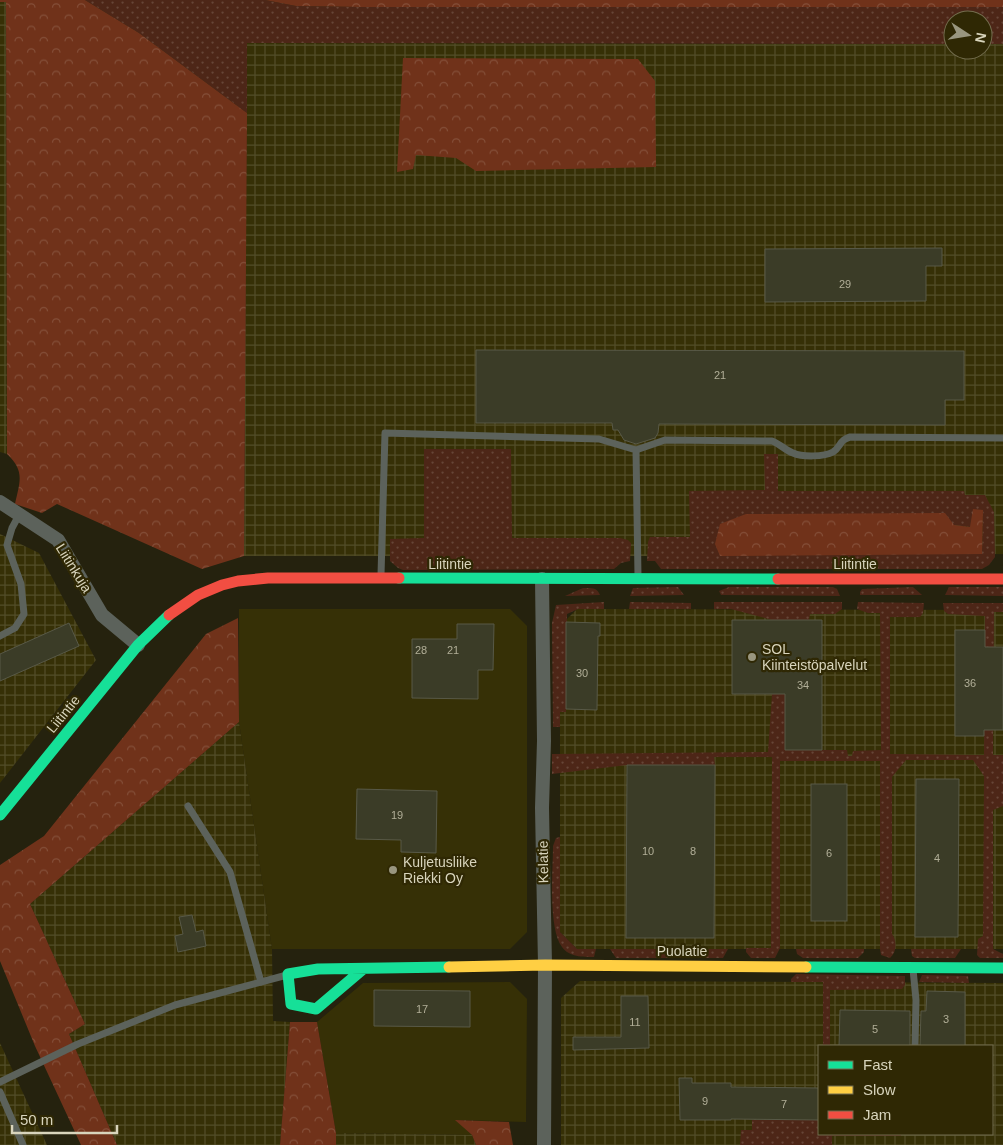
<svg xmlns="http://www.w3.org/2000/svg" width="1003" height="1145" font-family="Helvetica,sans-serif">
<style>
.built{fill:#363006;fill-rule:evenodd}
.industrial{fill:url(#industrial-grid);fill-rule:evenodd}
.grass{fill:url(#grass-dots);fill-rule:evenodd}
.forest{fill:url(#forest-crowns)}
.building{fill:#3b3c27;stroke:#585947}
.lines{fill:none;stroke-linecap:round;stroke-linejoin:round}
.lane{stroke:#5c625b;stroke-width:7}
.street{stroke:#5c625b;stroke-width:14}
.fast{stroke:#16e098;stroke-width:11}
.slow{stroke:#ffcf43;stroke-width:11}
.jam{stroke:#f24e42;stroke-width:11}
.poi-dot{fill:#99967f;stroke:#2f2804;stroke-width:2}
.labels{text-anchor:middle;dominant-baseline:central;stroke-width:4.5;stroke-linejoin:round;paint-order:stroke}
.number-label{font-size:11px;fill:#b1ae97}
.street-label{font-size:14px;fill:#d8d4bc;stroke:#2f2804}
.poi-label{font-size:14px;fill:#d8d4bc;stroke:#2f2804;text-anchor:start}
</style>
<defs>
<pattern id="industrial-grid" width="8" height="8" patternUnits="userSpaceOnUse" patternTransform="scale(1.25)"><rect width="8" height="8" fill="#363006"/><path d="M0 4h8M4 0v8" fill="none" stroke="#524d28"/></pattern>
<pattern id="grass-dots" width="8" height="8" patternUnits="userSpaceOnUse" patternTransform="scale(1.25)"><rect width="8" height="8" fill="#4d2617"/><path d="M2 2h.1M6 6h.1" fill="none" stroke="#664537" stroke-width="1.8" stroke-linecap="round"/></pattern>
<pattern id="forest-crowns" width="20" height="18" patternUnits="userSpaceOnUse" patternTransform="scale(1.25)"><rect width="20" height="18" fill="#70321a"/><path d="M2 6a3 3 0 1 1 6 0M12 15a3 3 0 1 1 6 0" fill="none" stroke="#844f39"/></pattern>
</defs>
<rect width="100%" height="100%" fill="#25220e"/>
<g class="built">
<path d="M239 609H510L527 626V932L510 949H272L239 722ZM494 625 493 670H478L477 698H412L413 639H457Z"/>
<polygon points="510,982 527,999 526,1122 456,1120 472,1135 336,1133 317,1022 363,983"/>
</g>
<g class="industrial">
<polygon points="6,1 7,454 0,452 0,2"/>
<polygon points="247,43 953,44 953,50 983,50 983,44 1003,44 1003,554 720,556 244,556"/>
<polygon points="0,534 39,553 96,660 0,783"/>
<polygon points="577,609 1003,610 1003,949 577,949 560,932 560,626"/>
<polygon points="239,722 272,949 273,1021 290,1022 280,1145 117,1145 69,1034 85,1024 30,904"/>
<path d="M580 981 1003 983V1145H561V998ZM819 1046H992V1134H819Z"/>
<polygon points="0,1043 47,1145 0,1145"/>
<polygon points="336,1133 472,1135 476,1145 336,1145"/>
</g>
<g class="grass">
<polygon points="85,0 265,0 296,6 362,7 1003,7 1003,44 983,44 983,20 953,20 953,44 247,43 247,113 139,33"/>
<polygon points="424,449 511,449 512,538 620,538 628,540 631,543 630,561 621,563 614,569 403,570 398,568 390,561 390,539 424,538"/>
<path d="M764 454H778V491H964L965 495H985L994 512 995 557 989 565 982 569H661L655 561H647L648 542 650 537H690L689 491 765 490ZM983 510 982 554 954 525 970 527Z"/>
<polygon points="678,587 684,595 630,596 633,588"/>
<polygon points="729,587 833,587 837,589 840,596 721,595 719,591"/>
<polygon points="913,587 922,595 860,595 860,592 862,589"/>
<polygon points="949,587 1003,587 1003,596 945,595"/>
<path d="M583 588C591 588 597 587 600 595L565 596Z"/>
<polygon points="604,602 604,609 578,609 567,614 566,712 560,712 560,727 553,727 552,623 556,605"/>
<polygon points="630,602 691,603 691,609 629,609"/>
<path d="M714 602H842V609L835 614H810L809 620 785 621V750H847L848 756H852L853 751 881 750 880 613H868L857 609 858 602 924 603 923 613 920 617H890V754L984 755 985 616 948 614 944 611 943 603H1003V612H994L993 755H1003V806L993 810V949L1003 954V958H980L977 955 978 939 983 936 984 776 973 760H906L892 777V934C897 941 897 952 890 958L881 955 880 949V761H780V948L775 958H751L746 952V948H771L772 757H714L715 765H627L552 774V754L768 752 772 694V620L731 609H714Z"/>
<path d="M560 837V932L577 949H596L594 957C583 957 569 957 562 947 548 928 553 870 553 846L556 838Z"/>
<polygon points="610,949 728,949 723,958 616,958"/>
<polygon points="796,949 864,949 864,952 858,958 803,958 797,954"/>
<polygon points="911,949 961,949 955,958 915,958 912,956"/>
<polygon points="796,974 905,976 905,985 902,989 830,990 830,1046 823,1046 823,982 791,982 791,979"/>
<polygon points="922,975 968,976 969,983 919,982"/>
<polygon points="752,1120 819,1120 819,1134 901,1134 901,1136 832,1136 832,1145 740,1145 741,1130 752,1130"/>
</g>
<g class="forest">
<path d="M0 0H85L139 33 247 113 244 556 202 569 57 504 42 513 15 504C20 481 25 471 7 454L6 2H0Z"/>
<polygon points="265,0 1003,0 1003,7 362,7 296,6"/>
<polygon points="403,58 638,59 655,81 656,167 476,171 456,158 416,155 413,169 397,172"/>
<polygon points="973,509 983,510 982,554 720,556 715,544 720,524 746,514 945,513 954,525 970,527"/>
<polygon points="238,618 239,722 30,904 85,1024 69,1034 117,1145 81,1145 35,1046 0,961 0,865 44,836 206,634"/>
<polygon points="290,1022 317,1022 336,1133 336,1145 280,1145"/>
<polygon points="455,1120 509,1122 513,1145 476,1145 472,1135"/>
</g>
<g class="building">
<polygon points="942,248 942,266 926,266 926,301 765,302 765,249"/>
<polygon points="476,350 964,351 964,400 945,400 945,425 659,424 658,433 655,438 636,444 624,440 618,430 613,430 612,423 476,423"/>
<polygon points="732,620 822,620 822,750 785,750 785,694 732,694"/>
<polygon points="566,622 600,623 600,636 598,636 597,710 566,709"/>
<polygon points="69,623 79,646 0,681 0,654"/>
<polygon points="457,624 494,624 493,670 478,670 478,699 412,698 412,639 457,639"/>
<polygon points="955,630 985,630 985,647 1003,647 1003,730 984,730 984,736 955,736"/>
<polygon points="627,765 715,765 714,938 626,938"/>
<polygon points="916,779 959,779 958,937 915,937"/>
<rect x="811" y="784" width="36" height="137"/>
<polygon points="357,789 437,791 436,853 401,852 401,840 356,839"/>
<polygon points="192,915 196,932 203,930 206,946 178,952 175,936 183,934 179,917"/>
<polygon points="374,990 470,991 470,1027 374,1026"/>
<polygon points="927,991 965,992 965,1046 920,1046 921,1011 926,1011"/>
<polygon points="621,996 648,996 649,1048 573,1050 573,1037 621,1037"/>
<polygon points="840,1010 910,1011 910,1046 839,1046"/>
<polygon points="679,1078 692,1078 692,1083 731,1083 731,1087 819,1088 819,1120 731,1119 731,1120 680,1120"/>
</g>
<g class="lines">
<g class="lane">
<path d="M636 450 665 440 772 441C780 444 785 450 793 453 802 457 824 457 833 452 841 447 839 440 850 437L1003 438"/>
<polyline points="381,575 385,433 599,439 636,450 638,576"/>
<polyline points="0,636 15,628 24,614 21,584 7,545 12,528 19,515"/>
<polyline points="188,806 230,872 261,982"/>
<polyline points="913,969 916,1000 915,1046"/>
<polyline points="0,1082 78,1044 175,1005 287,975"/>
<polyline points="0,1092 23,1145"/>
</g>
<g class="street">
<polyline points="0,502 58,540 102,615 138,645"/>
<polyline points="542,579 544,741 542,808 545,965 544,1145"/>
</g>
<g class="fast">
<polyline points="399,578 778,579"/>
<polyline points="0,815 138,645 169,615"/>
<polyline points="806,967 1003,968"/>
<polyline points="362,970 316,1009 291,1004 288,974 318,969 449,967"/>
</g>
<polyline class="slow" points="449,967 545,965 806,967"/>
<g class="jam">
<polyline points="778,579 1003,579"/>
<polyline points="169,615 198,595 222,585 238,581 268,578 399,578"/>
</g>
</g>
<g class="poi-dot">
<circle cx="752" cy="657" r="5"/>
<circle cx="393" cy="870" r="5"/>
</g>
<g class="labels">
<g class="number-label">
<text x="845" y="284">29</text>
<text x="720" y="375">21</text>
<text x="421" y="650">28</text>
<text x="453" y="650">21</text>
<text x="582" y="673">30</text>
<text x="970" y="683">36</text>
<text x="803" y="685">34</text>
<text x="397" y="815">19</text>
<text x="648" y="851">10</text>
<text x="693" y="851">8</text>
<text x="829" y="853">6</text>
<text x="937" y="858">4</text>
<text x="422" y="1009">17</text>
<text x="946" y="1019">3</text>
<text x="635" y="1022">11</text>
<text x="875" y="1029">5</text>
<text x="705" y="1101">9</text>
<text x="784" y="1104">7</text>
</g>
<g class="street-label">
<text x="450" y="564">Liitintie</text>
<text x="855" y="564">Liitintie</text>
<text transform="translate(74 568) rotate(58)">Liitinkuja</text>
<text transform="translate(63 714) rotate(-51)">Liitintie</text>
<text transform="translate(543 862) rotate(-91)">Kelatie</text>
<text x="682" y="951">Puolatie</text>
</g>
<g class="poi-label">
<text x="762" y="649">SOL<tspan x="762" dy="16">Kiinteistöpalvelut</tspan></text>
<text x="403" y="862">Kuljetusliike<tspan x="403" dy="16">Riekki Oy</tspan></text>
</g>
</g>
<rect x="818" y="1045" width="175" height="90" fill="#2f2804" stroke="#736d4e"/>
<rect x="828" y="1061" width="25" height="8" fill="#16e098" stroke="#736d4e"/>
<text x="863" y="1070" font-size="15" fill="#d8d4bc">Fast</text>
<rect x="828" y="1086" width="25" height="8" fill="#ffcf43" stroke="#736d4e"/>
<text x="863" y="1095" font-size="15" fill="#d8d4bc">Slow</text>
<rect x="828" y="1111" width="25" height="8" fill="#f24e42" stroke="#736d4e"/>
<text x="863" y="1120" font-size="15" fill="#d8d4bc">Jam</text>
<g transform="translate(968 35) rotate(102)"><circle r="24" fill="#2f2804" stroke="#736d4e"/>
<path d="M0-4L9 19L0 12L-9 19Z" fill="#99967f"/>
<text y="-8" font-size="14" font-weight="bold" text-anchor="middle" fill="#d8d4bc">N</text>
</g>
<path d="M12 1125v8h105v-8" fill="none" stroke="#d8d4bc" stroke-width="2.5"/>
<text x="20" y="1125" font-size="15" fill="#d8d4bc" stroke="#2f2804" stroke-width="4" paint-order="stroke">50 m</text>
</svg>
